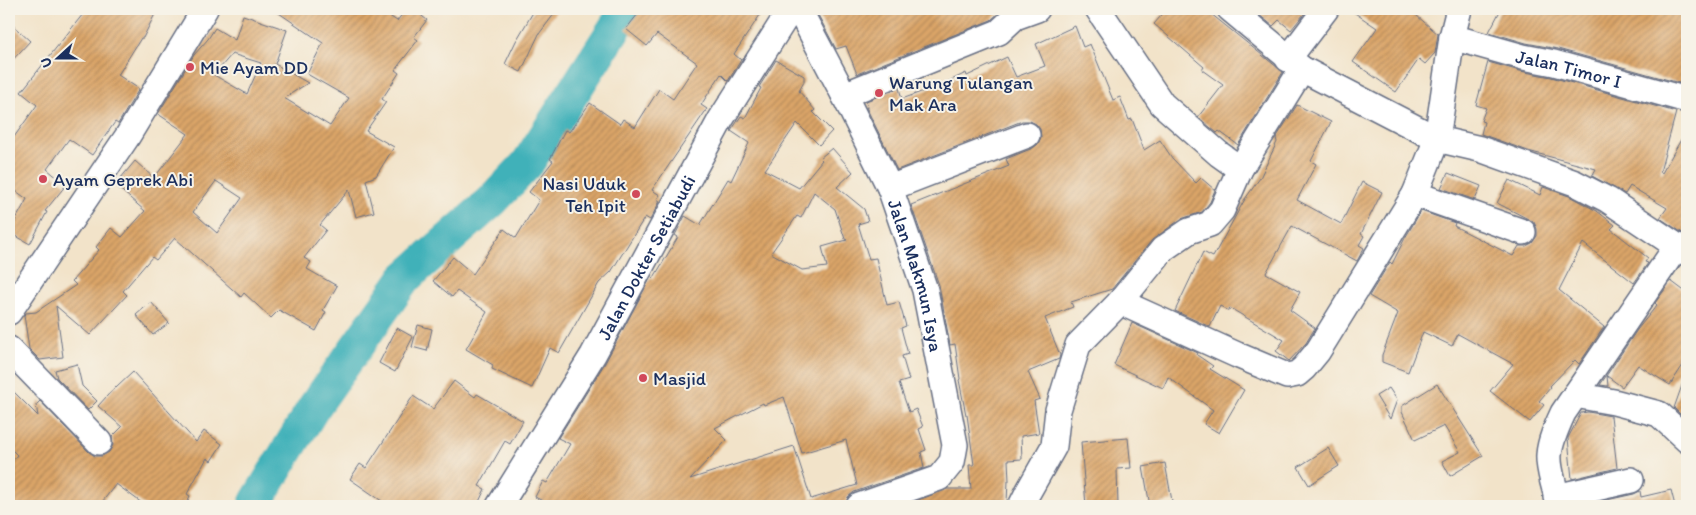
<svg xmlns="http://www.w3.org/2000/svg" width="1696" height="515" font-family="Itim,sans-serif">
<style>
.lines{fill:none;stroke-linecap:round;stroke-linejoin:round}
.river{stroke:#41b1b9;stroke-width:34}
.building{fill:url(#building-hatch);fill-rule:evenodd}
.minor-casing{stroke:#666e83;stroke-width:28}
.minor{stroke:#fff;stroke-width:25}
.poi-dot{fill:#d1495b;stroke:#f7f3e8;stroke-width:2}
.labels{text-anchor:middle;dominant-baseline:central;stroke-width:4;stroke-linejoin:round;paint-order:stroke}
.poi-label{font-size:19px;fill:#1b2f5e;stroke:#f7f3e8;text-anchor:start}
.street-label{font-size:19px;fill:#1b2f5e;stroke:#f7f3e8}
</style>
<defs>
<pattern id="building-hatch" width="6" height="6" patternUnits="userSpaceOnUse" patternTransform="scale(1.25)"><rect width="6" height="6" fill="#dba568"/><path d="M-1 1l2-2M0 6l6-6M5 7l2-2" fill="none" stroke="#b18759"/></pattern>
</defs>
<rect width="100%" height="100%" fill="#f7f3e8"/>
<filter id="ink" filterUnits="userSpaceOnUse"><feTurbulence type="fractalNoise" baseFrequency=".02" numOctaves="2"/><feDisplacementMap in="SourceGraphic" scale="10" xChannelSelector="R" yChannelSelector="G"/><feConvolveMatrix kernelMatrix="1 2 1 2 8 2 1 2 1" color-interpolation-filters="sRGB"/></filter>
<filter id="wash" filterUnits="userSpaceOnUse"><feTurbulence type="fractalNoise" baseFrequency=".0096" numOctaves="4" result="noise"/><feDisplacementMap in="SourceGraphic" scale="20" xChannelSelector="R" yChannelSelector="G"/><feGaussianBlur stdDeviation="1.12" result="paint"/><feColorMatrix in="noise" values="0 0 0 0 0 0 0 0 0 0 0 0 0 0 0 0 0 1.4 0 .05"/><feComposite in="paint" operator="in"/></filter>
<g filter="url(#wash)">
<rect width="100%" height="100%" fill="#f2e3c9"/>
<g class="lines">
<polyline class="river" points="256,506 256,502 314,407 405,278 492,201 527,164 627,9"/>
</g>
<g id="blocks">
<g class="building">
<polygon points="87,9 145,9 155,14 143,38 141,38 118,75 139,89 118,124 115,122 92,155 69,139 47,169 66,185 45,211 47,212 30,244 9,232 27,199 9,186 9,144 37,105 21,92"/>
<path d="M273 9H379L397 21 406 9H413L427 20 414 37 418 40 395 70 399 73 382 99 386 102 366 131 394 147 376 176 366 180 374 212 356 217 349 190 320 225 326 230 304 258 311 262 307 269 337 286 323 310 326 312 316 331 279 310 271 318 244 293 241 297 175 238 156 260 152 257 123 291 127 295 90 335 56 306 63 357 40 360 29 349 24 315 26 313 36 312 76 285 72 281 99 250 96 247 111 228 122 237 145 211 115 185 135 161 154 178 188 134 158 114 194 55 208 39 215 28 235 40 243 15 287 30 275 64 308 83 284 98 330 126 349 98 307 74 323 43ZM232 54 261 63 247 94 214 75ZM216 181 242 198 217 233 193 212Z"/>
<polygon points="535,9 558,9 539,34 521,72 505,64 516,41"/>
<polygon points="642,9 764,9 734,54 741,60 728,81 721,74 701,105 707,109 652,190 660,195 657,199 660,201 650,220 645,217 611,272 599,283 559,353 550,348 532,388 492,369 493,365 466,349 487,312 457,291 452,297 433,281 453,257 473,274 504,229 516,238 539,200 529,192 553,161 550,159 565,130 569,132 590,103 620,124 623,119 635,127 659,89 673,99 697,63 657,34 647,46 626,29"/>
<polygon points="823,9 1003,9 991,20 857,74 846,46 836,49 817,13"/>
<polygon points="1167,9 1205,9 1283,72 1238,145 1219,131 1217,133 1198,117 1223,85 1202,70 1204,67 1154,24"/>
<polygon points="1262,9 1308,9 1291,30 1279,20 1273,26 1258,14"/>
<polygon points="1349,9 1409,9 1438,34 1435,53 1425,64 1419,59 1396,92 1353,62 1377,28"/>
<polygon points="1501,9 1666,9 1687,13 1687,69 1683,84 1558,49 1526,43 1489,32"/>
<polygon points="9,22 30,41 9,64"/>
<polygon points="1075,26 1083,47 1090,44 1113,100 1120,97 1129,120 1132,119 1144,150 1160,140 1172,158 1196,183 1201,178 1215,190 1210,202 1202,212 1181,219 1152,240 1112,289 1071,302 1073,307 1045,318 1060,355 1059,359 1028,372 1040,399 1034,401 1039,433 1021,436 1022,459 1008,460 1009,481 1008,481 1007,502 992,501 992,506 902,506 947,489 971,489 969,465 974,465 967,415 966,415 959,380 960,379 955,344 950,345 939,285 911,205 1009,166 1006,159 1033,148 1038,144 1041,137 1040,129 1036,124 1030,121 1022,121 897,170 866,107 868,107 866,101 899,88 902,99 943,84 966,73 967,76 1007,57 1016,77 1045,66 1036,44"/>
<path d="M776 60 804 76V82L799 91 815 110 813 112 832 131 819 145 797 123 765 170 799 188 822 160 820 158 832 148 853 172 837 187 864 209 868 221 858 224 869 259 876 258 887 305 899 302 906 326 901 328 908 354 902 356 909 380 899 383 909 412 916 409 923 427 919 429 926 450 921 452 924 468 854 492 848 497 845 506H552L535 497 543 481 547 483 570 444 558 438 605 363 651 277 653 279 678 237 675 235 685 216 700 225 728 179 731 181 749 143 731 131 741 116 745 118 761 88 759 87ZM814 192 835 209 845 239 847 240 822 247 827 267 802 270 771 253 797 216 801 218ZM784 397 802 453 846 440 857 485 811 499 794 446 690 479 727 440 715 428 763 403 764 405Z"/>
<polygon points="1488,62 1520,71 1551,77 1676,112 1660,172 1662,173 1687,129 1687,236 1660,218 1667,208 1630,186 1625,194 1592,176 1596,169 1528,151 1481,134 1484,122 1481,121 1486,108 1476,105"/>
<polygon points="1297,105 1331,122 1311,161 1316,164 1297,200 1341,224 1362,182 1382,192 1361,234 1364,236 1359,245 1364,248 1357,261 1292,226 1266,273 1300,292 1290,310 1315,328 1306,343 1289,361 1276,351 1284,340 1230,308 1229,311 1220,306 1210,327 1175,311 1203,252 1213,257 1245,199 1260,178 1277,142 1276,138"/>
<polygon points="1448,173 1481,186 1475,200 1441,188"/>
<polygon points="1509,180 1540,195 1543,187 1569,196 1597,211 1615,225 1611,229 1648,258 1645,262 1648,263 1634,283 1583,243 1559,290 1604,327 1579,364 1575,360 1550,386 1551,387 1539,401 1544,405 1530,422 1490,391 1513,364 1458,334 1452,346 1423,332 1408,372 1382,362 1382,355 1398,313 1369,296 1390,262 1392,264 1405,238 1421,211 1455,223 1454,226 1513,256 1519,246 1526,246 1532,243 1537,236 1537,229 1534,222 1497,203"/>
<polygon points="1671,281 1687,293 1687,359 1670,385 1638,365 1622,387 1607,376 1608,386 1600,385 1637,330 1657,305 1655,303"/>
<polygon points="151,302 169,323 153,335 136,315"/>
<polygon points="1132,323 1198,353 1197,355 1213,366 1210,369 1244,390 1219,433 1204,424 1213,410 1168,377 1163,388 1114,365"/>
<polygon points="418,325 432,329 427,351 412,347"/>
<polygon points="397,328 413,337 395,372 379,363"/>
<polygon points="77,364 82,386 97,401 88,410 57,378 55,370"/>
<polygon points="133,372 196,442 204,431 222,444 211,461 207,458 187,494 190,496 185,506 146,506 116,484 99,506 14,506 9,502 9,465 17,455 9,447 9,387 38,416 36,405 40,401 89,452 95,456 102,456 109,452 113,445 112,437 122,427 98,406 116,386 117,387"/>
<polygon points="1685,377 1687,377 1687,421 1674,408"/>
<polygon points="454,381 475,397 477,394 523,421 510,444 505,441 479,486 485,489 477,506 389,506 350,479 360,464 366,468 413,396 433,409"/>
<polygon points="1437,384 1483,456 1450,476 1442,461 1460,452 1444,426 1415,440 1402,412 1402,406"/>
<polygon points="1389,388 1397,400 1390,419 1376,396"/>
<polygon points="1588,412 1611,416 1617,468 1572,479 1568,438 1581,413"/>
<polygon points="1128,438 1131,468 1117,469 1118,506 1086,506 1081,442"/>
<polygon points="1328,448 1339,466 1309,485 1298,467"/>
<polygon points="1165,463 1172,501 1150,506 1143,467"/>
<polygon points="1671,490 1675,506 1580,506 1634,494 1640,491 1641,497"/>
</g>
</g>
</g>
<g filter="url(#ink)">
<use href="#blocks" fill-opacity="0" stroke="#666e83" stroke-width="1"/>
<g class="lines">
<defs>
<g id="minor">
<path id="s1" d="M793 9 803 17 844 95 890 188 925 290 955 445 952 462 939 478 859 506"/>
<polyline points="1098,9 1162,104 1219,154 1240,169"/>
<polyline points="1230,9 1302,69 1437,139 1480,149 1575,183 1608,200 1687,253"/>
<path id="s2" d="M1452 37 1523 57 1554 63 1687 100"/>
<polyline points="1288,59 1326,9"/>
<polyline points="844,95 999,32 1015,17 1037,9"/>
<polyline points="890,188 1027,135"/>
<polyline points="1415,194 1523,232"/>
<polyline points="1120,302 1237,355 1287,376 1297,374 1304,368 1318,351 1415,194 1437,139 1452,37 1459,9"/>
<polyline points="9,312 127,137 205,9"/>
<polyline points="9,349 99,442"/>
<polyline points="1575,395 1614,402 1659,414 1687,440"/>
<polyline points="1556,497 1631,480"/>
<path id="s3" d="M499 506 593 355 721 119 791 9"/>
<polyline points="1021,506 1028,492 1054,446 1058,410 1078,345 1120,302 1163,249 1189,231 1210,224 1222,210 1240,169 1302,69"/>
<path d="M1561 506C1556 496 1548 467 1549 455 1550 441 1557 426 1563 413L1677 246"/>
</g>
</defs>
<use href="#minor" class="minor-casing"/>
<use href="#minor" class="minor"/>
</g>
</g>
<g class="poi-dot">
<circle cx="190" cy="67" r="5"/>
<circle cx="879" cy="93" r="5"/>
<circle cx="43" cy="179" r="5"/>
<circle cx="636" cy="194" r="5"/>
<circle cx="643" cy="378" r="5"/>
</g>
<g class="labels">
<g class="poi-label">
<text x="200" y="67">Mie Ayam DD</text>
<text x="889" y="82">Warung Tulangan<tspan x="889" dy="22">Mak Ara</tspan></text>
<text x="53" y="179">Ayam Geprek Abi</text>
<text x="626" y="183" text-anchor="end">Nasi Uduk<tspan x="626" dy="22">Teh Ipit</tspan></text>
<text x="653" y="378">Masjid</text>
</g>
<g class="street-label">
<text stroke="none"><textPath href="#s2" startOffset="121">Jalan Timor I</textPath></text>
<text stroke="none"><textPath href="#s3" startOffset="289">Jalan Dokter Setiabudi</textPath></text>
<text stroke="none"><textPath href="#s1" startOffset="296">Jalan Makmun Isya</textPath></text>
</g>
</g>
<rect width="1696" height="515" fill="none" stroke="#f7f3e8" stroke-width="30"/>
<g transform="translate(58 58) rotate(249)" stroke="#f7f3e8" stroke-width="4" paint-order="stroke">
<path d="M0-4L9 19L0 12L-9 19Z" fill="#1b2f5e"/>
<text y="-8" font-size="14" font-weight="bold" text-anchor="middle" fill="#1b2f5e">U</text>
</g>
</svg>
